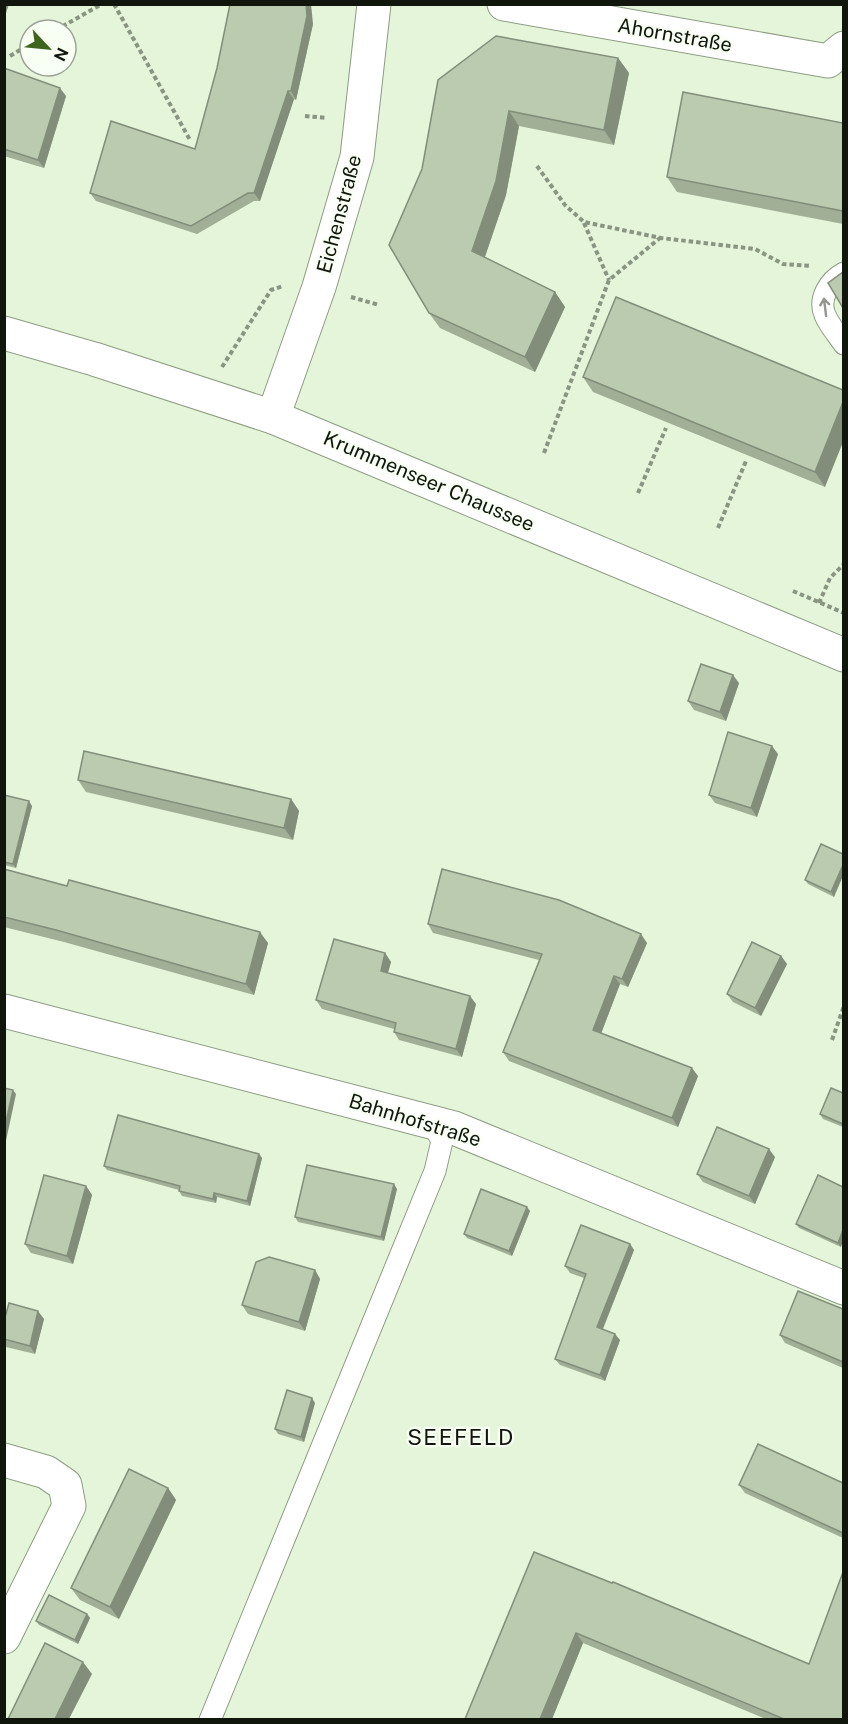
<svg xmlns="http://www.w3.org/2000/svg" width="848" height="1724" font-family="'Public Sans',sans-serif">
<style>
.lines{fill:none;stroke-linecap:round;stroke-linejoin:round}
.service-casing{stroke:#8d9d83;stroke-width:23}
.minor-casing{stroke:#8d9d83;stroke-width:35}
.secondary-casing{stroke:#8d9d83;stroke-width:35}
.path{stroke:#899581;stroke-width:4;stroke-dasharray:4.5 3;stroke-linecap:butt}
.service{stroke:#fff;stroke-width:21}
.minor{stroke:#fff;stroke-width:33}
.secondary{stroke:#fff;stroke-width:33}
.wall{fill:#a0af96}
.shaded-wall{fill:#828e7a}
.building{fill:#bacbaf;stroke:#828e7a;stroke-width:1.5}
.oneway{stroke:#949692}
.labels{text-anchor:middle;dominant-baseline:central;stroke-width:4.5;stroke-linejoin:round;paint-order:stroke}
.street-label{font-size:20px;fill:#11160c;stroke:#f8fff3}
.quarter-label{font-size:22px;letter-spacing:1.5px;fill:#11160c;stroke:#f8fff3}
</style>
<rect width="100%" height="100%" fill="#e4f5d9"/>
<g class="lines">
<defs>
<g id="service">
<path d="M844 273C829 281 818 299 825 315 829 325 838 335 844 344"/>
<polyline points="210,1720 435,1171 442,1141 432,1122"/>
</g>
<g id="minor">
<polyline points="504,4 828,61 844,48"/>
<polyline points="273,417 319,287 357,157 374,4"/>
<polyline points="4,1011 454,1128 844,1288"/>
<polyline points="4,1460 46,1472 65,1485 69,1506 4,1637"/>
</g>
<polyline id="secondary" points="4,333 94,359 273,417 844,655"/>
</defs>
<use href="#service" class="service-casing"/>
<use href="#minor" class="minor-casing"/>
<use href="#secondary" class="secondary-casing"/>
<g class="path">
<polyline points="114,4 190,140"/>
<polyline points="56,30 102,4"/>
<polyline points="10,56 30,44"/>
<polyline points="305,116 327,118"/>
<polyline points="537,166 565,205 584,222 661,238 755,249 783,264 811,266"/>
<polyline points="584,223 609,280"/>
<polyline points="351,297 379,305"/>
<polyline points="222,367 271,290 283,286"/>
<polyline points="544,453 609,280 660,238"/>
<polyline points="638,493 666,428"/>
<polyline points="718,528 746,461"/>
<polyline points="793,591 844,613"/>
<polyline points="819,603 830,578 844,564"/>
<polyline points="832,1040 844,1006"/>
</g>
<use href="#service" class="service"/>
<use href="#minor" class="minor"/>
<use href="#secondary" class="secondary"/>
</g>
<g class="wall">
<polygon points="313,24 296,100 294,99 260,201 254,201 197,234 96,201 90,193 195,149"/>
<polygon points="618,58 629,73 614,145 519,126 506,195 485,257 555,292 565,307 535,372 440,328 429,313 422,169 438,80"/>
<polygon points="4,68 66,96 44,168 4,156"/>
<polygon points="843,123 843,224 677,192 667,177"/>
<polygon points="583,377 843,390 825,487 593,392"/>
<polygon points="739,683 726,721 694,710 688,701"/>
<polygon points="778,754 757,817 715,803 709,795"/>
<polygon points="78,780 291,799 299,811 293,840 86,792"/>
<polygon points="4,795 32,806 16,868 4,865"/>
<polygon points="843,854 834,897 808,884 805,880"/>
<polygon points="4,869 268,943 254,995 64,942 4,927"/>
<polygon points="428,924 647,943 628,987 620,984 601,1033 698,1076 678,1127 509,1061 503,1052 539,960 433,933"/>
<polygon points="385,953 391,962 388,973 476,1004 462,1057 399,1040 394,1032 394,1029 322,1009 316,1000"/>
<polygon points="781,956 787,964 761,1016 733,1002 727,994"/>
<polygon points="843,1093 843,1127 823,1119 820,1114"/>
<polygon points="259,1154 262,1158 250,1206 217,1197 216,1203 182,1196 179,1191 179,1190 107,1170 104,1166"/>
<polygon points="775,1157 755,1204 703,1182 697,1174"/>
<polygon points="818,1175 841,1247 799,1228 796,1224"/>
<polygon points="86,1186 92,1195 73,1264 31,1253 25,1244"/>
<polygon points="397,1189 384,1241 298,1222 295,1217"/>
<polygon points="530,1211 512,1256 467,1238 464,1234"/>
<polygon points="630,1244 634,1250 603,1329 620,1340 605,1381 560,1365 555,1359 584,1278 570,1273 565,1266"/>
<polygon points="315,1270 320,1279 305,1331 248,1314 242,1305"/>
<polygon points="843,1309 843,1368 785,1343 780,1335"/>
<polygon points="44,1319 35,1354 6,1347 4,1345 4,1321"/>
<polygon points="315,1403 304,1442 278,1434 275,1429"/>
<polygon points="843,1483 843,1538 745,1493 739,1485"/>
<polygon points="168,1488 176,1500 119,1619 80,1600 71,1588"/>
<polygon points="534,1552 843,1719 766,1719 583,1643 552,1719 465,1719"/>
<polygon points="87,1614 90,1618 78,1644 39,1625 36,1621"/>
</g>
<g class="shaded-wall">
<polygon points="4,4 9,4 4,19"/>
<polygon points="306,4 311,4 313,24 296,100 291,91"/>
<polygon points="618,58 629,73 614,145 604,130"/>
<polygon points="60,88 66,96 44,168 38,160"/>
<polygon points="288,91 294,99 260,201 254,193"/>
<polygon points="509,111 519,126 506,195 482,265 472,251"/>
<polygon points="555,292 565,307 535,372 525,357"/>
<polygon points="843,402 843,442 825,487 815,472"/>
<polygon points="733,675 739,683 726,721 720,712"/>
<polygon points="772,746 778,754 757,817 751,808"/>
<polygon points="291,799 299,811 293,840 284,828"/>
<polygon points="29,801 32,806 16,868 13,864"/>
<polygon points="843,865 843,876 834,897 831,892"/>
<polygon points="260,932 268,943 254,995 246,984"/>
<polygon points="641,934 647,943 628,987 622,979"/>
<polygon points="385,953 391,962 386,979 381,971"/>
<polygon points="781,956 787,964 761,1016 755,1008"/>
<polygon points="614,976 620,984 599,1039 593,1030"/>
<polygon points="470,996 476,1004 462,1057 456,1049"/>
<polygon points="692,1068 698,1076 678,1127 672,1118"/>
<polygon points="13,1090 16,1094 4,1150 4,1131"/>
<polygon points="769,1149 775,1157 755,1204 749,1196"/>
<polygon points="259,1154 262,1158 250,1206 247,1201"/>
<polygon points="394,1184 397,1189 384,1241 381,1237"/>
<polygon points="86,1186 92,1195 73,1264 67,1256"/>
<polygon points="214,1193 217,1197 216,1203 213,1199"/>
<polygon points="527,1207 530,1211 512,1256 509,1251"/>
<polygon points="843,1230 843,1241 841,1247 838,1243"/>
<polygon points="630,1244 634,1250 601,1333 597,1327"/>
<polygon points="315,1270 320,1279 305,1331 299,1322"/>
<polygon points="38,1311 44,1319 35,1354 30,1346"/>
<polygon points="615,1334 620,1340 605,1381 600,1375"/>
<polygon points="312,1398 315,1403 304,1442 301,1437"/>
<polygon points="168,1488 176,1500 119,1619 110,1607"/>
<polygon points="87,1614 90,1618 78,1644 75,1640"/>
<polygon points="576,1633 583,1643 552,1719 540,1719"/>
<polygon points="83,1662 92,1674 69,1719 55,1719"/>
</g>
<g class="building">
<polygon points="230,4 306,4 307,16 291,91 288,91 254,193 248,193 191,226 90,193 111,121 195,149 217,68"/>
<polygon points="496,36 618,58 604,130 509,111 496,181 472,251 555,292 525,357 429,313 389,245 422,169 438,80"/>
<polygon points="4,68 60,88 38,160 4,149"/>
<polygon points="683,92 843,123 843,211 667,177"/>
<polygon points="843,272 843,308 828,283"/>
<polygon points="616,297 843,390 843,402 815,472 583,377"/>
<polygon points="701,664 733,675 720,712 688,701"/>
<polygon points="728,732 772,746 751,808 709,795"/>
<polygon points="84,751 291,799 284,828 78,780"/>
<polygon points="4,795 29,801 13,864 4,862"/>
<polygon points="821,844 843,854 843,865 831,892 805,880"/>
<polygon points="4,869 67,886 69,880 260,932 246,984 56,930 4,917"/>
<polygon points="442,869 559,900 641,934 622,979 614,976 593,1030 692,1068 672,1118 503,1052 542,954 428,924"/>
<polygon points="334,939 385,953 381,971 470,996 456,1049 394,1032 396,1023 316,1000"/>
<polygon points="752,942 781,956 755,1008 727,994"/>
<polygon points="4,1088 13,1090 4,1131"/>
<polygon points="831,1088 843,1093 843,1124 820,1114"/>
<polygon points="118,1115 259,1154 247,1201 214,1193 213,1199 179,1191 180,1186 104,1166"/>
<polygon points="717,1127 769,1149 749,1196 697,1174"/>
<polygon points="307,1165 394,1184 381,1237 295,1217"/>
<polygon points="44,1175 86,1186 67,1256 25,1244"/>
<polygon points="818,1175 843,1187 843,1230 838,1243 796,1224"/>
<polygon points="481,1189 527,1207 509,1251 464,1234"/>
<polygon points="581,1225 630,1244 597,1327 615,1334 600,1375 555,1359 586,1274 565,1266"/>
<polygon points="269,1257 315,1270 299,1322 242,1305 256,1262"/>
<polygon points="798,1291 843,1309 843,1362 780,1335"/>
<polygon points="9,1303 38,1311 30,1346 4,1339 4,1321"/>
<polygon points="287,1390 312,1398 301,1437 275,1429"/>
<polygon points="758,1444 843,1483 843,1533 739,1485"/>
<polygon points="129,1469 168,1488 110,1607 71,1588"/>
<polygon points="534,1552 612,1583 613,1582 809,1664 843,1572 843,1719 784,1719 576,1633 540,1719 465,1719"/>
<polygon points="49,1595 87,1614 75,1640 36,1621"/>
<polygon points="45,1643 83,1662 55,1719 8,1719"/>
</g>
<defs><path id="oneway-shaft" d="M-6 0H5M1.5-3L5.5 0L1.5 3" fill="none" stroke-width="1.6" stroke-linecap="round" stroke-linejoin="round" transform="scale(1.5)"/></defs>
<use class="oneway" href="#oneway-shaft" transform="translate(825 307) rotate(-97)"/>
<g class="labels">
<g class="street-label">
<text transform="translate(675 35) rotate(10)">Ahornstraße</text>
<text transform="translate(339 214) rotate(-75)">Eichenstraße</text>
<text transform="translate(429 481) rotate(23)">Krummenseer Chaussee</text>
<text transform="translate(415 1120) rotate(17)">Bahnhofstraße</text>
</g>
<g class="quarter-label">
<text x="461" y="1437">SEEFELD</text>
</g>
</g>
<rect width="848" height="1724" fill="none" stroke="#11160c" stroke-width="12"/>
<g transform="translate(48 48) rotate(116)"><circle r="28" fill="#f8fff3" stroke="#9ca297" stroke-width="1.5"/>
<path d="M0-4.5L10 22L0 15L-10 22Z" fill="#3f641d"/>
<text y="-9" font-size="16" font-weight="bold" text-anchor="middle" fill="#11160c">N</text>
</g>
</svg>
